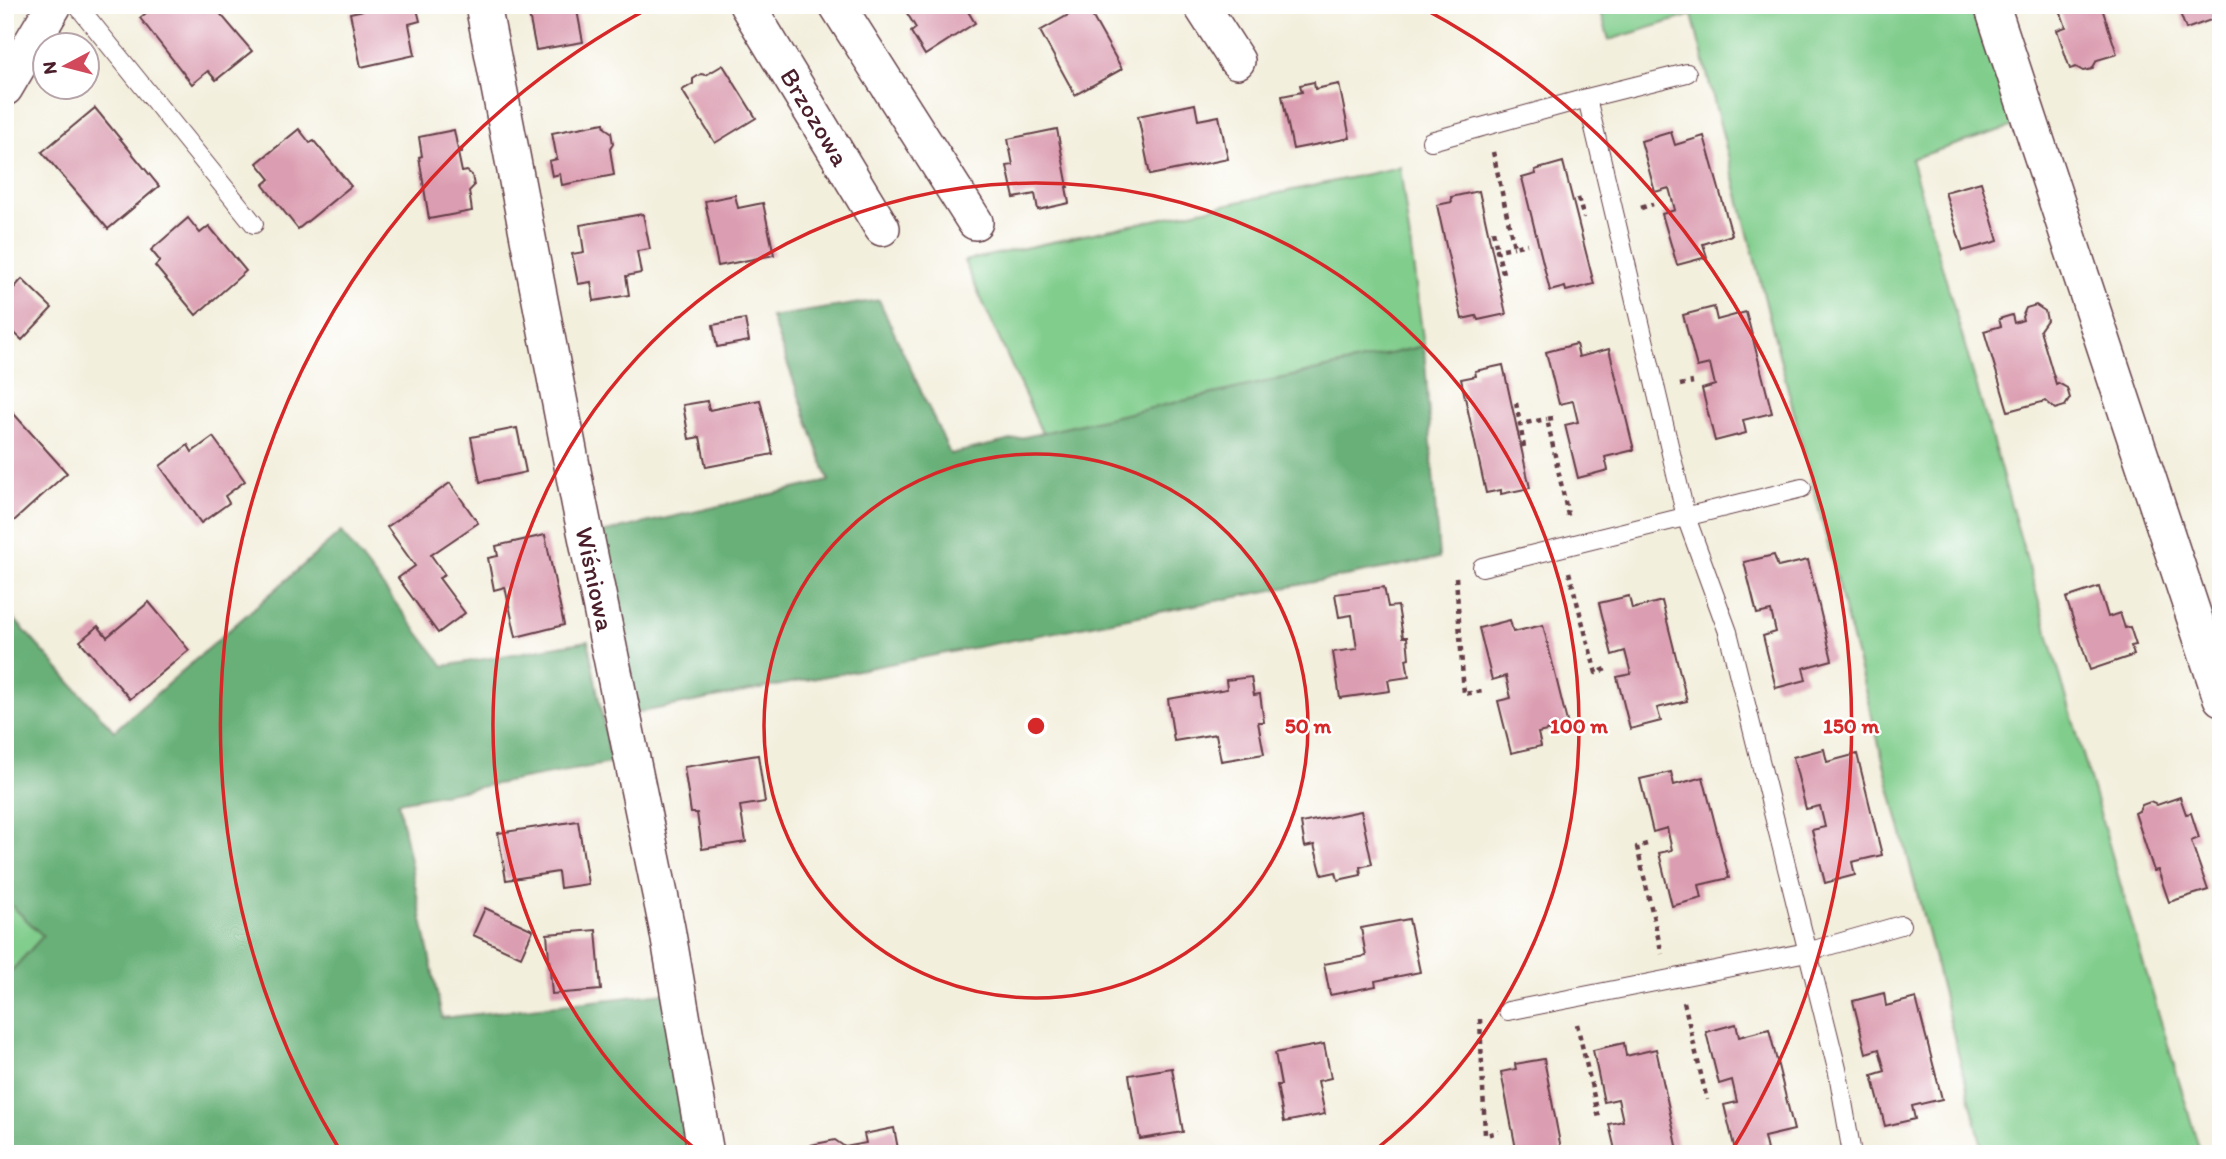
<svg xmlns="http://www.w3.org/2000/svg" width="2226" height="1159" font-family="Itim,sans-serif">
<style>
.green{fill:#80cd8c;stroke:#65765c;stroke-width:2}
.forest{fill:#68b078;stroke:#596852;stroke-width:2}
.building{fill:#db9db1}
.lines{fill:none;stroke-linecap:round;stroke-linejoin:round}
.service-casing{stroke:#633e46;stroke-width:20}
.minor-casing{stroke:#633e46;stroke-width:38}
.path{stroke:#633e46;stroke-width:4.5;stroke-dasharray:5 5;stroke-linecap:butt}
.service{stroke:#fff;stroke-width:18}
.minor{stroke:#fff;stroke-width:35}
.ring{fill:none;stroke:#d62828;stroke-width:3.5}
.labels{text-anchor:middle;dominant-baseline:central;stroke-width:5;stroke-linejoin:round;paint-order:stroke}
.street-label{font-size:26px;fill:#4a1f2b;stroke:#fff}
.centre{fill:#d62828;stroke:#fff;stroke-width:3.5}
.ring-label{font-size:21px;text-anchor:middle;font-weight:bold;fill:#d62828;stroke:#fff;stroke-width:5;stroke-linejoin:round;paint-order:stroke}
</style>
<rect width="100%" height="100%" fill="#fff"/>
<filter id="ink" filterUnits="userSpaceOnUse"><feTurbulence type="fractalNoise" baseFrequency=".0143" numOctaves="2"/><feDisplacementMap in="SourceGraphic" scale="14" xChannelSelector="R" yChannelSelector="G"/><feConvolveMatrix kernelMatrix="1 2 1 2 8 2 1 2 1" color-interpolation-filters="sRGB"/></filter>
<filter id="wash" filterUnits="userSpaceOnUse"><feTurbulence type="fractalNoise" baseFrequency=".00686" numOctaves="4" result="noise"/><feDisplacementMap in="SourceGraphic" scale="28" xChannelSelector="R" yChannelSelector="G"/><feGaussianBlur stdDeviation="1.57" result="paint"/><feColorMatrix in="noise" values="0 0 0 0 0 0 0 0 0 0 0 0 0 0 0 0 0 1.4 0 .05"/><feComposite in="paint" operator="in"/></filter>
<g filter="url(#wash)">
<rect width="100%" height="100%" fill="#f3efdd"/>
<g class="green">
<polygon points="1599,5 1979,5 2017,125 1911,159 2140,952 2201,1154 1984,1154 1692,15 1609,40"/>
<polygon points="1400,167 1424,346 1042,433 964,261"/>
<polygon points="5,899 44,936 5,978"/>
</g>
<g class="forest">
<polygon points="879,300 950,454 1424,346 1439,558 636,713 597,534 829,481 771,317"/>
<polygon points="341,532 444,666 588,641 611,763 398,802 442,1018 664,993 688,1154 5,1154 5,978 43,936 5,899 5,629 15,620 114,731"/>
</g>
<g id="blocks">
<g class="building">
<polygon points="156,5 213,5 252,51 216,80 208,71 192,84 140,18"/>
<polygon points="387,5 416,5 420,21 409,24 415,55 361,67 350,13"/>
<polygon points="527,5 576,5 583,42 536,50"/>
<polygon points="902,5 964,5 975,23 925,55 911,32 916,28"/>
<polygon points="1086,5 1122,69 1075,95 1040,31"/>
<polygon points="2058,5 2101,5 2117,54 2097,60 2092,69 2083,71 2076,67 2070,69 2057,30 2066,27"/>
<polygon points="2177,5 2221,5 2221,21 2217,22 2216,18 2186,29"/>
<polygon points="723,65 756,118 715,143 682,90 693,84 693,79 701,74 706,75"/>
<polygon points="1314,82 1315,89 1339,84 1350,138 1293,149 1282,96 1302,92 1300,85"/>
<polygon points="1195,104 1198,120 1219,116 1228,159 1150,175 1138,116"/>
<polygon points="95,108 159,186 108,229 42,152"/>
<polygon points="604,123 605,128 611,132 613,144 610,149 614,175 562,185 560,174 552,176 549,161 557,159 552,133"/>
<polygon points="299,129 310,143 314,141 351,186 298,229 263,185 270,179 257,163"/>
<polygon points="1057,129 1068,187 1066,187 1069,203 1038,210 1035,194 1014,198 1007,166 1013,165 1008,139"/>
<polygon points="454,130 458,150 462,149 462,152 458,153 462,172 467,171 472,175 474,186 469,191 472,211 429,219 419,157 422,156 419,137"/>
<polygon points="1671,132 1675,145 1704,136 1732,235 1703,244 1707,257 1677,265 1662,214 1675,210 1669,188 1655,192 1641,141"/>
<polygon points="1563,162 1594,284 1566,291 1565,287 1550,291 1522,178 1536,174 1535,170"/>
<polygon points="1981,182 1998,241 1963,251 1945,192"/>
<polygon points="1479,191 1506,314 1478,320 1476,316 1462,319 1437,205 1452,202 1451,197"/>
<polygon points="735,195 738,208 763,203 774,255 718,266 705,201"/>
<polygon points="643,214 650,249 637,251 641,273 626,276 629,295 594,301 591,282 578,284 572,254 584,252 580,225"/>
<polygon points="188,218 200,233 209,226 246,271 196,315 155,266 160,261 151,250"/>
<polygon points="22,279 52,308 22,340 5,324 5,298"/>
<polygon points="2036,305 2045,311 2047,320 2040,330 2056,384 2058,383 2067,388 2070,398 2065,406 2055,409 2046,401 2008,411 1984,331 2001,326 1999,319 2012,315 2014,323 2023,320 2022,317 2026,308"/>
<polygon points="1714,307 1717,320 1746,312 1772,413 1743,420 1746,433 1715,441 1702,389 1715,385 1710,364 1697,367 1683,315"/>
<polygon points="745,319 749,341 717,347 713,325"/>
<polygon points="1576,344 1579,357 1609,349 1634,450 1605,457 1608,470 1578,478 1565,425 1578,422 1573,401 1559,404 1546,352"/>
<polygon points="1503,365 1530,488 1501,494 1501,490 1486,493 1461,379 1476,376 1475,371"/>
<polygon points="760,400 773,454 706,467 700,437 689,439 683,405 707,401 709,410"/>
<polygon points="5,404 67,473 5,529"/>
<polygon points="517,428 526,472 480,482 471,437"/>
<polygon points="213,437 245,481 225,496 229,503 201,523 160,466 188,445 192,452"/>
<polygon points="450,483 478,523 431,555 445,575 439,578 465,613 438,633 398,578 415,566 387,527"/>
<polygon points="545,535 564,625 516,637 505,587 494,590 488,558 498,556 496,546"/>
<polygon points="1774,555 1778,567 1808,560 1832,660 1803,668 1806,680 1776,688 1763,636 1776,632 1771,611 1757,614 1744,562"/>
<polygon points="1384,587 1388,607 1398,606 1403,637 1407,637 1409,658 1406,659 1409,677 1388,680 1390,691 1340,698 1333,652 1357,649 1352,615 1339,617 1335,594"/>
<polygon points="2099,587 2108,617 2120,613 2125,628 2130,627 2136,645 2131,646 2134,655 2090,670 2066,598"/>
<polygon points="1629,596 1632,609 1662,601 1687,701 1657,708 1661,721 1630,729 1617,677 1631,674 1625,651 1612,655 1599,603"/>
<polygon points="149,602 189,650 130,699 80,641 98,626 107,637"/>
<polygon points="1510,620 1513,632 1543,625 1568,726 1538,733 1541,746 1511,753 1498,701 1511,698 1506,676 1492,680 1479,628"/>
<polygon points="1251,677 1254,695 1260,694 1264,722 1258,722 1264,754 1221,761 1216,734 1174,741 1168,699 1227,689 1226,680"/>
<polygon points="1824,749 1827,762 1857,754 1882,855 1852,862 1855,875 1825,883 1812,830 1825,827 1820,806 1806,809 1793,757"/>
<polygon points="758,755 765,802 740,806 746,842 702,849 697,813 691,813 684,767"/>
<polygon points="1671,772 1674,785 1703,777 1729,878 1699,885 1702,898 1672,906 1659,853 1672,850 1667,828 1653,832 1640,779"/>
<polygon points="2180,797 2186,814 2191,813 2199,838 2191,841 2208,890 2169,902 2158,870 2154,871 2135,813 2139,811 2142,805 2150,802 2157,805"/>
<polygon points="1361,811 1372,864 1360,867 1361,875 1338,880 1336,872 1322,875 1314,845 1305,847 1301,823"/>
<polygon points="578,821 588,884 560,888 558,872 506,880 498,833"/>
<polygon points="485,908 533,930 521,957 473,935"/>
<polygon points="1409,919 1420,972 1375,981 1376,986 1330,995 1324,964 1366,956 1361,928"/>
<polygon points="596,930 601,990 552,994 547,934"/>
<polygon points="1884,993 1886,1006 1916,998 1942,1099 1912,1106 1915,1119 1885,1126 1872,1075 1885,1071 1879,1049 1866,1053 1853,1001"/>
<polygon points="1736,1024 1739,1037 1769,1029 1794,1130 1764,1137 1767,1150 1752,1154 1736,1154 1724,1105 1737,1102 1732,1080 1719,1084 1706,1032"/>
<polygon points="1624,1043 1626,1056 1656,1049 1678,1150 1662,1154 1616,1154 1609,1124 1623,1121 1618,1099 1604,1102 1593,1050"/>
<polygon points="1324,1044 1331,1078 1318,1081 1325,1114 1284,1122 1277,1085 1281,1085 1275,1053"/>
<polygon points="1544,1059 1562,1154 1517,1154 1501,1072 1516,1069 1515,1064"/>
<polygon points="1172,1068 1183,1132 1140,1139 1129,1075"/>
<polygon points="894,1128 899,1154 805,1154 811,1145 835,1140 845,1147 866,1143 864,1134"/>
</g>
</g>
</g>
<g filter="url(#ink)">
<use href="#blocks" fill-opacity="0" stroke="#633e46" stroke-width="2"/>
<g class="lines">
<defs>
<g id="service">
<polyline points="77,5 254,224"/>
<polyline points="1587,98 1687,73"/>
<polyline points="1431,141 1587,98 1686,517 1728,632 1838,1073 1852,1154"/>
<polyline points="1482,567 1802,488"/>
<polyline points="1508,1011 1807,952 1901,925"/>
</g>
<g id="minor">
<polyline points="483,5 580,507 667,928 706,1154"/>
<polyline points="747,5 882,228"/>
<polyline points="837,5 975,222"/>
<polyline points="1201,5 1237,61"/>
<polyline points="1993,9 2221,698"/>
<polyline points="5,88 54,5"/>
</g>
</defs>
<use href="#service" class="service-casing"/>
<use href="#minor" class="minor-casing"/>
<g class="path">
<polyline points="1493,152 1514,247 1527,244"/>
<polyline points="1578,198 1584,218"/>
<polyline points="1641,208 1653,204"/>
<polyline points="1493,231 1497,250"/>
<polyline points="1503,273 1497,250 1514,247"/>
<polyline points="1680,385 1693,382"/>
<polyline points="1516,403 1520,424"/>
<polyline points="1553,418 1547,419 1569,520"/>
<polyline points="1524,447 1520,424 1547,419"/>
<polyline points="1569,572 1596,673 1606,669"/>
<polyline points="1456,577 1464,694 1484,691"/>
<polyline points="1647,844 1637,847 1662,954"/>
<polyline points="1684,1002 1707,1100"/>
<polyline points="1480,1019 1485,1135 1499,1132"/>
<polyline points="1577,1024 1599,1118"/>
</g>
<use href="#service" class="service"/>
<use href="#minor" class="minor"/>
</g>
</g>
<g class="ring">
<circle cx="1036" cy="726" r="272"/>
<path d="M698 1151A543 543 0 1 1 1374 1151"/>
<path d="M341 1152A815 815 0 0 1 653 6M1419 6A815 815 0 0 1 1731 1152"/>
</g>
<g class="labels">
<g class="street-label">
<text transform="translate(815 117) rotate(59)">Brzozowa</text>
<text transform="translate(595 579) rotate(78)">Wiśniowa</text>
</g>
</g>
<circle cx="1036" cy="726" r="10" class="centre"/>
<g class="ring-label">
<text x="1308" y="733">50 m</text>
<text x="1579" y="733">100 m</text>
<text x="1851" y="733">150 m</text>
</g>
<rect width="2226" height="1159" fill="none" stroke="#fff" stroke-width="28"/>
<g transform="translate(66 66) rotate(263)"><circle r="33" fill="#ffffff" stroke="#b7a5aa" stroke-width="2"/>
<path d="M0-5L12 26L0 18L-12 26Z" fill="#d1495b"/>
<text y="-10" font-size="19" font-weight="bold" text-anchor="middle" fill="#4a1f2b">N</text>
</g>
</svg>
